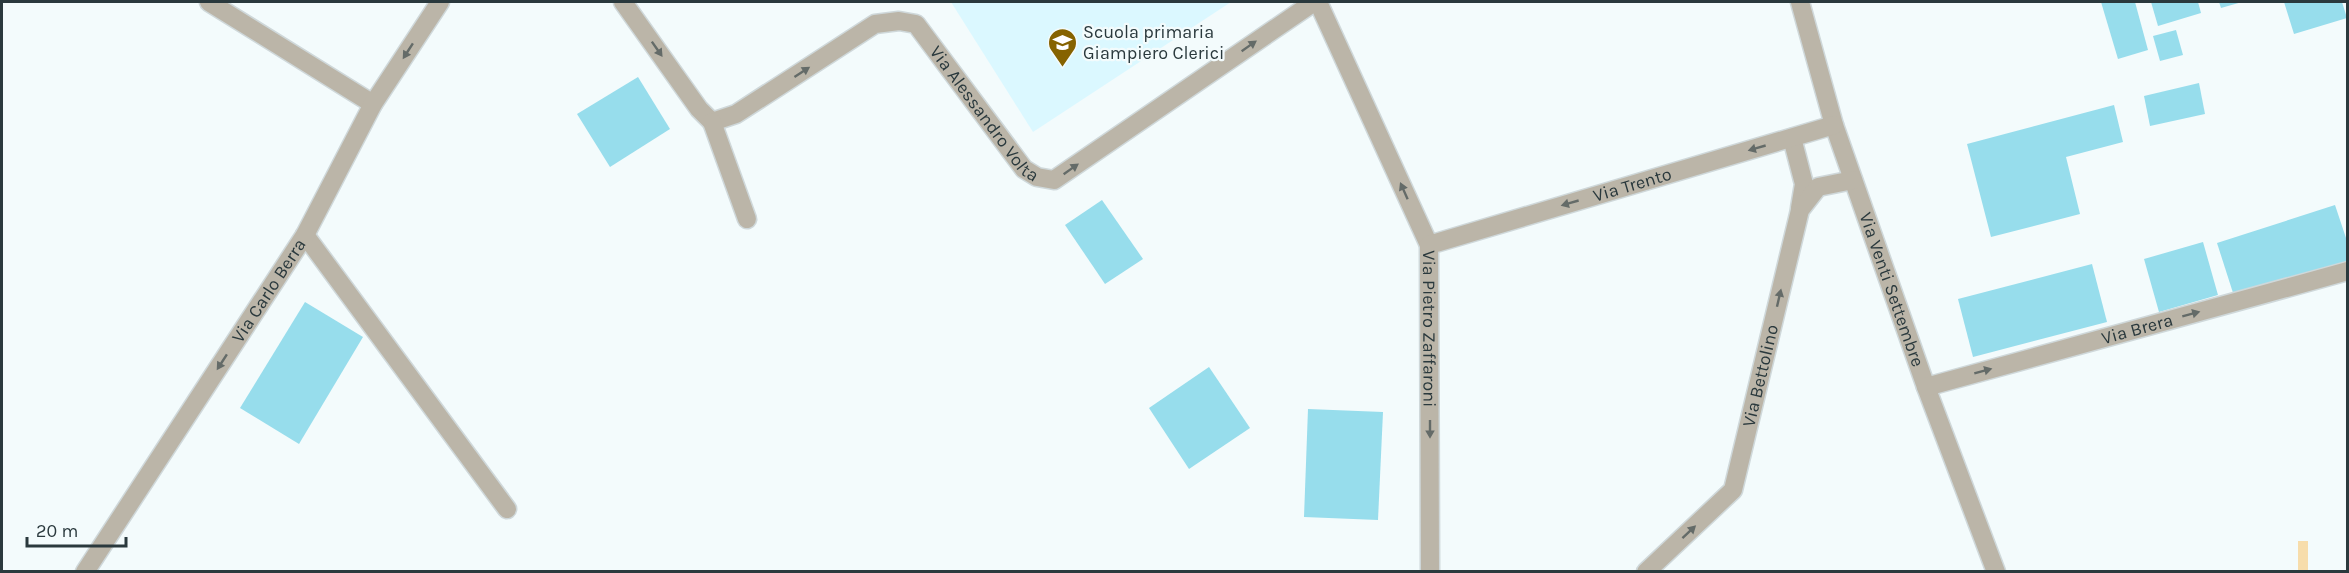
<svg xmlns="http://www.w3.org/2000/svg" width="2349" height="573" font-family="Karla,sans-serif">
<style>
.built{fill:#dbf8ff}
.green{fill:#f7ddab}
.building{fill:#97ddec}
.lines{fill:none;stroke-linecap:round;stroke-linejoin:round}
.street-casing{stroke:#cfd8da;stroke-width:21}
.street{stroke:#bbb5a8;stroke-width:18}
.oneway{fill:#646b68}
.labels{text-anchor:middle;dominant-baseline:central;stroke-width:4.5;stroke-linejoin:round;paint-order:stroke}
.poi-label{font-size:18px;fill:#2a393d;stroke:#f3fbfc;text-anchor:start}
.street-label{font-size:18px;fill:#2a393d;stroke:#f3fbfc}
</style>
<rect width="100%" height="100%" fill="#f3fbfc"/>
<polygon class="built" points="951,2 1231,2 1033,132"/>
<rect class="green" x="2298" y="541" width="10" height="30"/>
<g class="building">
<polygon points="2101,2 2135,2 2148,50 2118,59"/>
<polygon points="2151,2 2198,2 2201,13 2158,26"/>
<polygon points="2219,2 2242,2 2221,8"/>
<polygon points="2284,2 2342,2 2347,18 2294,34"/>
<polygon points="2176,30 2183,55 2160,61 2153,36"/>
<polygon points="638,77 670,129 610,167 577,114"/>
<polygon points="2199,83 2205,114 2150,126 2144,96"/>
<polygon points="2114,105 2123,142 2066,157 2080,214 1991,237 1967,144"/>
<polygon points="1102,200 1143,259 1105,284 1065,225"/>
<polygon points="2335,205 2348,244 2348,263 2235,299 2217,243"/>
<polygon points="2203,242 2218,295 2159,312 2144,259"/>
<polygon points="2092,264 2107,322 1973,357 1958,299"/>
<polygon points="305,302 363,337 299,444 240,408"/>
<polygon points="1209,367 1250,428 1189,469 1149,408"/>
<polygon points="1308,409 1383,412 1378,520 1304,517"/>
</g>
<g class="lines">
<defs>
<g id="street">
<polyline points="209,2 373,104"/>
<path id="s1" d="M623 2 699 109 712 122 736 114 875 24 899 21 916 24 1024 169 1037 177 1054 180 1314 2"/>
<path id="s2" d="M1318 2 1429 245 1430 572"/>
<path id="s3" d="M1800 2 1834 125 1926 387 1996 572"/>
<polyline points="712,122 747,219"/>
<polyline points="1792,138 1804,184 1800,208"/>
<polyline points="305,235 507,509"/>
<path id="s4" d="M1429 245 1834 125"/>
<path id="s5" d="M1926 387 2348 271"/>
<path id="s6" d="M85 572 305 235 373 104 440 2"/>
<path id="s7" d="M1646 572 1733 490 1800 210 1818 187 1853 180"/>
</g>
</defs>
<use href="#street" class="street-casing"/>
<use href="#street" class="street"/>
</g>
<defs><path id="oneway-solid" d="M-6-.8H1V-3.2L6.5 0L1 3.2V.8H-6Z" transform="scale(1.5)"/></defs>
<g class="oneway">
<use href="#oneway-solid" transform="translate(1249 46) rotate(-35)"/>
<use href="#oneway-solid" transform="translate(657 49) rotate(55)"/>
<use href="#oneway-solid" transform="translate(408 51) rotate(123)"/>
<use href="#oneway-solid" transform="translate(802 72) rotate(-33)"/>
<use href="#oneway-solid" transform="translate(1757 148) rotate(164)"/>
<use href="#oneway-solid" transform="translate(1071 169) rotate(-35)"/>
<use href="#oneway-solid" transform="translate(1404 191) rotate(-114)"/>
<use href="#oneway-solid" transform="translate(1570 203) rotate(164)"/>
<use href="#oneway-solid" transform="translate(1779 298) rotate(-77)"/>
<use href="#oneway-solid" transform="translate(2191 314) rotate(-15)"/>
<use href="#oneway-solid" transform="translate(222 362) rotate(123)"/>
<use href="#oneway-solid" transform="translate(1983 371) rotate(-15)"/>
<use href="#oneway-solid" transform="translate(1430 429) rotate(90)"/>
<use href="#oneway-solid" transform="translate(1689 532) rotate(-43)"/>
</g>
<defs>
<symbol id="school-pin" viewBox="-11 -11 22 30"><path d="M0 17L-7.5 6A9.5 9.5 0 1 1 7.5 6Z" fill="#866300" stroke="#f3fbfc"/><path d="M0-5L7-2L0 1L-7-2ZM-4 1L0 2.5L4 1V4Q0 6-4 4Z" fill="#fff"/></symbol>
</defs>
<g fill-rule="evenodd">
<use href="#school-pin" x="1046" y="26" width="33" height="45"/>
</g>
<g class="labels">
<g class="poi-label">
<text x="1083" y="32">Scuola primaria<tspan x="1083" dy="21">Giampiero Clerici</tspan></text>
</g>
<g class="street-label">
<text stroke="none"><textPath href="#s1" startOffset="495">Via Alessandro Volta</textPath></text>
<text stroke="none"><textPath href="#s4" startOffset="212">Via Trento</textPath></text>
<text stroke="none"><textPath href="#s3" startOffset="302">Via Venti Settembre</textPath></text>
<text stroke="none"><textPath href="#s6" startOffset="336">Via Carlo Berra</textPath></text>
<text stroke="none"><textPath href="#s2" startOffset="351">Via Pietro Zaffaroni</textPath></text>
<text stroke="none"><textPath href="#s5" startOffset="219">Via Brera</textPath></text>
<text stroke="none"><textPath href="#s7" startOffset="237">Via Bettolino</textPath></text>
</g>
</g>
<rect width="2349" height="573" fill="none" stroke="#2a393d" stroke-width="6"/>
<path d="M27 537v9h99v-9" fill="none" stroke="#2a393d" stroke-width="3"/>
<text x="36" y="537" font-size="18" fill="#2a393d" stroke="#f3fbfc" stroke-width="4.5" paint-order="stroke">20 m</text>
</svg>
